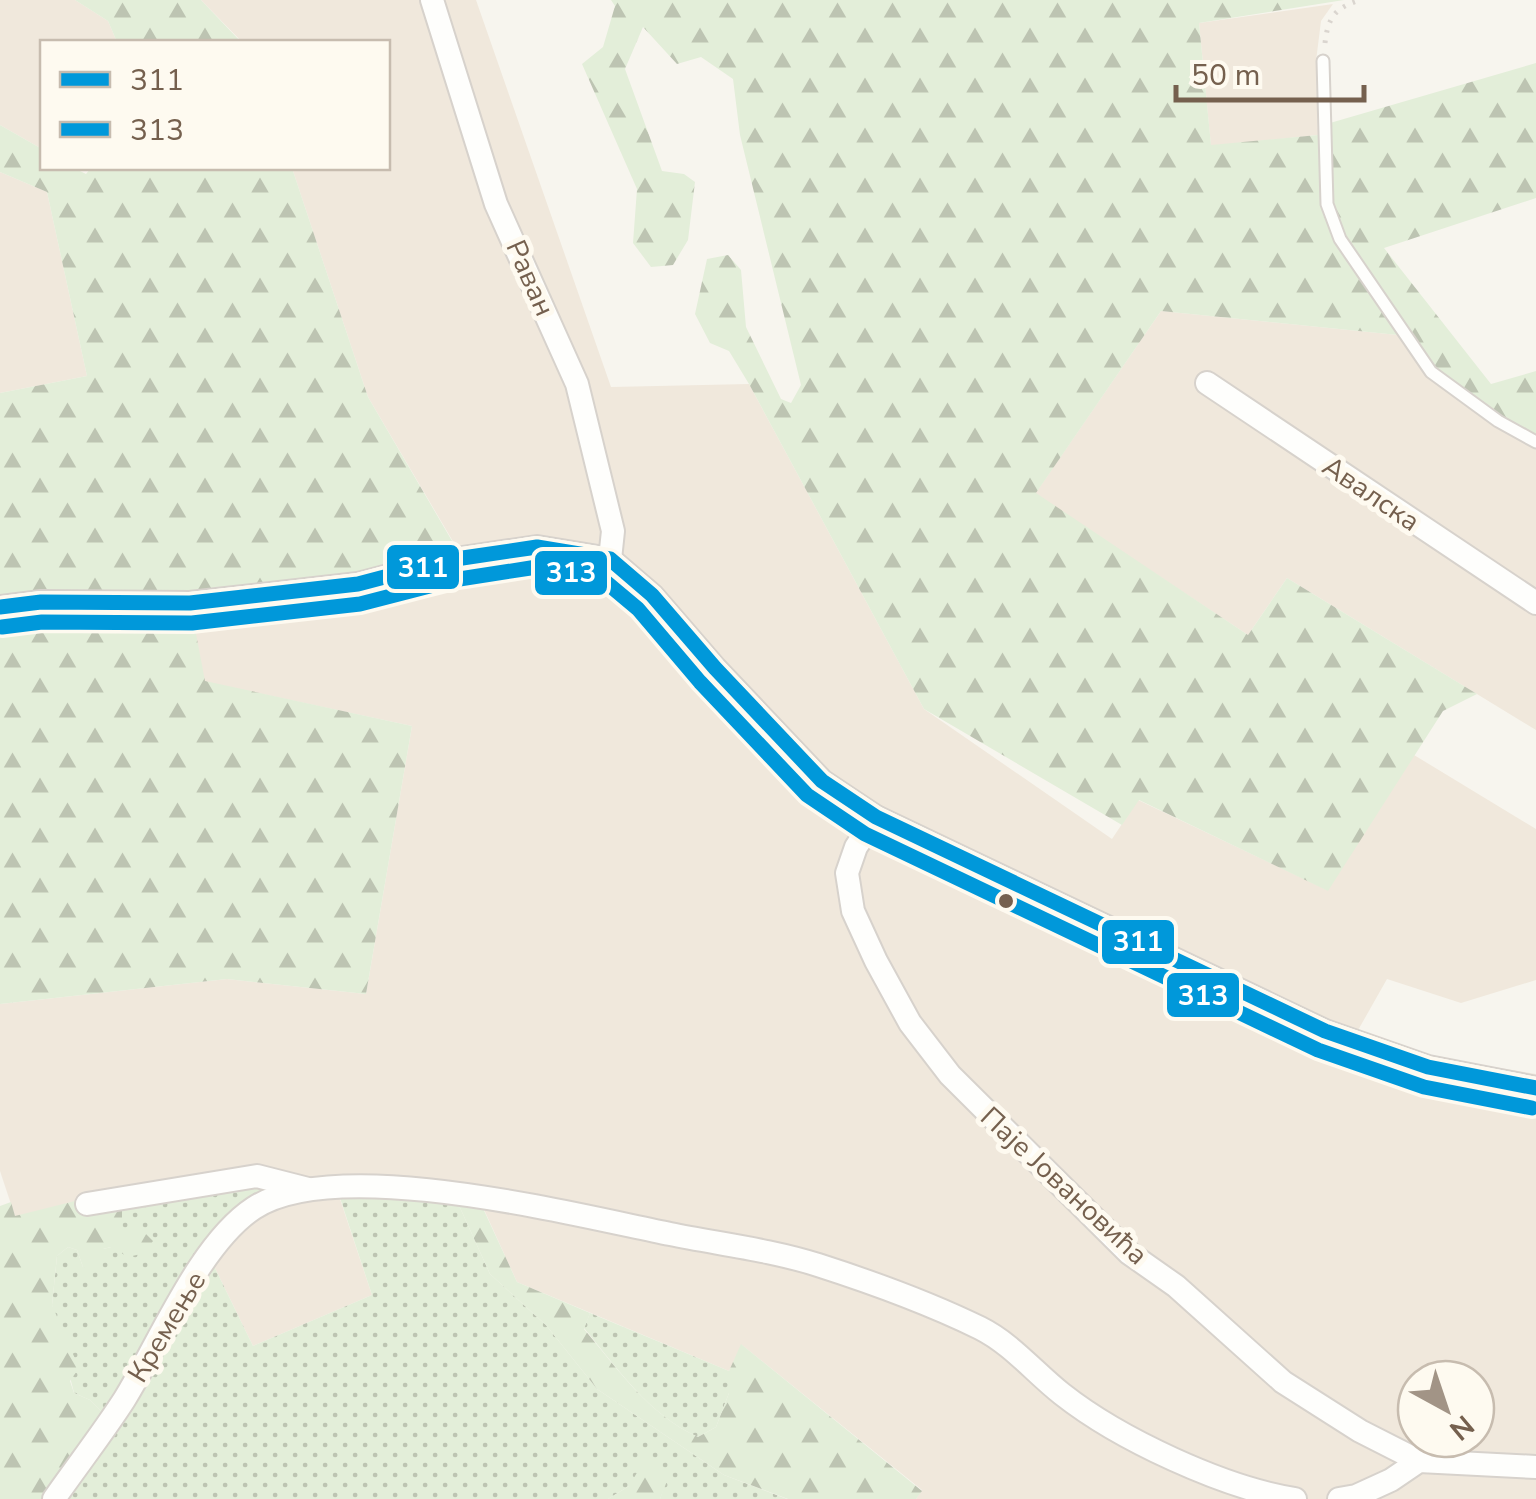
<svg xmlns="http://www.w3.org/2000/svg" width="1536" height="1499" font-family="'Nunito Sans',sans-serif">
<style>
.residential{fill:#f0e8dc;fill-rule:evenodd}
.grass{fill:url(#grass-dots)}
.forest{fill:url(#forest-firs)}
.lines{fill:none;stroke-linecap:round;stroke-linejoin:round}
.service-casing{stroke:#d7d2cc;stroke-width:15}
.minor-casing{stroke:#d7d2cc;stroke-width:26}
.path{stroke:#dad5cf;stroke-width:5;stroke-dasharray:2.5 8;stroke-linecap:butt}
.service{stroke:#fefefc;stroke-width:11}
.minor{stroke:#fefefc;stroke-width:22}
.bus-1-casing{stroke:#fefaf0;stroke-width:22}
.bus-2-casing{stroke:#fefaf0;stroke-width:22}
.bus-1{stroke:#0098da;stroke-width:15}
.bus-2{stroke:#0098da;stroke-width:15}
.bus-dot{fill:#75604e;stroke:#fefaf0;stroke-width:4}
.labels{text-anchor:middle;dominant-baseline:central;stroke-width:10;stroke-linejoin:round;paint-order:stroke}
.street-label{font-size:28px;fill:#75604e;stroke:#fefaf0}
.line-badge{stroke:#fefaf0;stroke-width:4}
.badge-label{font-size:28px;text-anchor:middle;font-weight:bold;fill:#fff}
</style>
<defs>
<pattern id="grass-dots" width="8" height="8" patternUnits="userSpaceOnUse" patternTransform="scale(2.5)"><rect width="8" height="8" fill="#e3eed9"/><path d="M2 2h.1M6 6h.1" fill="none" stroke="#bdc4b2" stroke-width="1.8" stroke-linecap="round"/></pattern>
<pattern id="forest-firs" width="22" height="20" patternUnits="userSpaceOnUse" patternTransform="scale(2.5)"><rect width="22" height="20" fill="#e3eed9"/><path d="M5 1l3.5 6h-7zM16 11l3.5 6h-7z" fill="#bdc4b2"/></pattern>
</defs>
<rect width="100%" height="100%" fill="#f7f5ee"/>
<g class="residential">
<polygon points="0,0 75,0 108,21 117,42 42,42 42,149 0,125"/>
<path d="M201 0H476L611 387 749 384 924 709 1112 839 1138 800 1327 890 1414 755 1536 829V980L1461 1003 1387 979 1357 1032 1439 1058 1536 1074V1499H916L922 1490 742 1345 729 1371 517 1282 481 1203 339 1196 372 1295 253 1346 212 1262 15 1216 0 1171V1004L227 979 366 994 412 726 201 681 193 618 327 606 468 567 368 397 292 168H388V42H242ZM1416 1379H1476V1439H1416Z"/>
<polygon points="1333,4 1321,21 1316,61 1318,135 1211,146 1199,23"/>
<polygon points="0,172 47,192 87,376 0,393"/>
<polygon points="1161,311 1398,335 1428,376 1495,425 1536,449 1536,730 1287,578 1248,635 1035,494"/>
</g>
<g class="grass">
<polygon points="259,1180 265,1199 255,1201 106,1416 90,1400 74,1393 52,1305 57,1256 68,1247 77,1250 83,1267 103,1249 111,1247 122,1228 122,1204"/>
<polygon points="339,1195 457,1201 490,1274 546,1325 597,1389 724,1475 787,1499 660,1499 666,1481 629,1486 608,1499 59,1499 212,1262 253,1346 372,1295"/>
<path d="M590 1313 729 1371V1393L716 1427 698 1437C649 1415 617 1368 584 1328Z"/>
</g>
<g class="forest">
<polygon points="75,0 201,0 241,42 117,42 108,21"/>
<polygon points="611,0 1344,0 1199,23 1211,145 1318,135 1322,207 1335,243 1398,335 1161,311 1036,493 1248,635 1287,578 1477,694 1443,711 1328,891 1139,800 1122,825 924,709 749,384 729,351 710,343 695,314 707,259 728,255 741,270 746,327 781,399 791,403 801,385 740,135 733,79 701,57 677,64 643,27 625,69 662,171 684,174 695,182 688,240 673,265 651,267 633,243 637,189 582,64 603,47 615,6"/>
<polygon points="1536,63 1536,198 1384,248 1491,384 1536,371 1536,435 1500,415 1435,368 1345,237 1333,203 1330,123"/>
<polygon points="0,125 42,149 42,168 74,168 86,174 91,168 292,168 368,397 455,546 344,575 191,591 42,591 0,597 0,393 87,376 47,192 0,172"/>
<polygon points="40,613 193,618 205,681 412,726 366,994 227,979 0,1004 0,618"/>
<polygon points="79,1200 122,1204 122,1228 141,1229 153,1241 145,1253 128,1257 111,1247 103,1249 103,1263 93,1272 83,1267 77,1250 68,1247 57,1256 52,1305 79,1368 70,1381 74,1393 90,1400 106,1416 47,1499 0,1499 0,1206 11,1202 15,1216"/>
<path d="M457 1201 481 1204 517 1282 590 1313 584 1329C617 1368 649 1415 698 1437L716 1427 729 1393V1371L741 1344 922 1491 916 1499H788L724 1475 597 1389 546 1325 490 1274Z"/>
<polygon points="644,1461 656,1463 667,1481 660,1499 608,1499 629,1486"/>
</g>
<g class="lines">
<defs>
<polyline id="service" points="1323,61 1327,204 1340,239 1431,372 1498,421 1536,442"/>
<g id="minor">
<polyline points="432,0 496,204 577,384 613,531 610,559"/>
<polyline points="1207,383 1536,603"/>
<polyline points="0,607 41,602 190,603 358,584 449,560 537,547 610,559 652,595 715,668 822,781 876,817 1325,1031 1428,1067 1536,1088"/>
<polyline points="876,817 856,847 847,873 853,911 876,961 910,1023 950,1075 1129,1253 1176,1286 1283,1382 1360,1431 1419,1461"/>
<polyline points="87,1204 257,1176 308,1189"/>
<path d="M54 1499C77 1466 102 1434 124 1400 159 1344 199 1244 254 1208 337 1154 575 1215 670 1234 719 1244 771 1250 818 1265 871 1282 931 1304 980 1328 1012 1344 1035 1373 1062 1394 1119 1439 1224 1488 1295 1499"/>
<polyline points="1339,1499 1356,1496 1391,1480 1419,1461 1536,1467"/>
</g>
</defs>
<use href="#service" class="service-casing"/>
<use href="#minor" class="minor-casing"/>
<path class="path" d="M1325 43C1328 17 1335 8 1360 0"/>
<use href="#service" class="service"/>
<use href="#minor" class="minor"/>
<defs>
<polyline id="bus-1" points="0,607 41,602 190,603 358,584 449,560 537,547 610,559 652,595 715,668 822,781 876,817 1325,1031 1428,1067 1536,1088"/>
<polyline id="bus-2" points="2,627 42,622 192,623 360,604 453,580 537,567 601,578 638,609 700,682 807,795 865,834 1318,1050 1424,1087 1532,1108"/>
</defs>
<use href="#bus-1" class="bus-1-casing"/>
<use href="#bus-2" class="bus-2-casing"/>
<use href="#bus-1" class="bus-1"/>
<use href="#bus-2" class="bus-2"/>
</g>
<circle class="bus-dot" cx="1006" cy="901" r="9"/>
<g class="labels">
<g class="street-label">
<text transform="translate(530 278) rotate(66)">Раван</text>
<text transform="translate(1371 494) rotate(34)">Авалска</text>
<text transform="translate(1064 1186) rotate(43)">Паје Јовановића</text>
<text transform="translate(167 1327) rotate(-59)">Кремење</text>
</g>
</g>
<g class="line-badge">
<rect x="385" y="543" width="76" height="48" rx="10" fill="#0098da"/>
<rect x="533" y="549" width="76" height="48" rx="10" fill="#0098da"/>
<rect x="1100" y="918" width="76" height="48" rx="10" fill="#0098da"/>
<rect x="1165" y="971" width="76" height="48" rx="10" fill="#0098da"/>
</g>
<g class="badge-label">
<text x="423" y="577">311</text>
<text x="571" y="582">313</text>
<text x="1138" y="951">311</text>
<text x="1203" y="1005">313</text>
</g>
<rect x="40" y="40" width="350" height="130" fill="#fefaf0" stroke="#c7bcaf" stroke-width="2.5"/>
<rect x="60" y="72" width="50" height="15" fill="#0098da" stroke="#c7bcaf" stroke-width="2.5"/>
<text x="130" y="90" font-size="30" fill="#75604e">311</text>
<rect x="60" y="122" width="50" height="15" fill="#0098da" stroke="#c7bcaf" stroke-width="2.5"/>
<text x="130" y="140" font-size="30" fill="#75604e">313</text>
<g transform="translate(1446 1409) rotate(140)"><circle r="48" fill="#fefaf0" stroke="#c7bcaf" stroke-width="2.5"/>
<path d="M0-8L18 38L0 25L-18 38Z" fill="#a29486"/>
<text y="-15" font-size="28" font-weight="bold" text-anchor="middle" fill="#75604e">N</text>
</g>
<path d="M1176 85v15h188v-15" fill="none" stroke="#75604e" stroke-width="5"/>
<text x="1191" y="85" font-size="30" fill="#75604e" stroke="#fefaf0" stroke-width="8" paint-order="stroke">50 m</text>
</svg>
